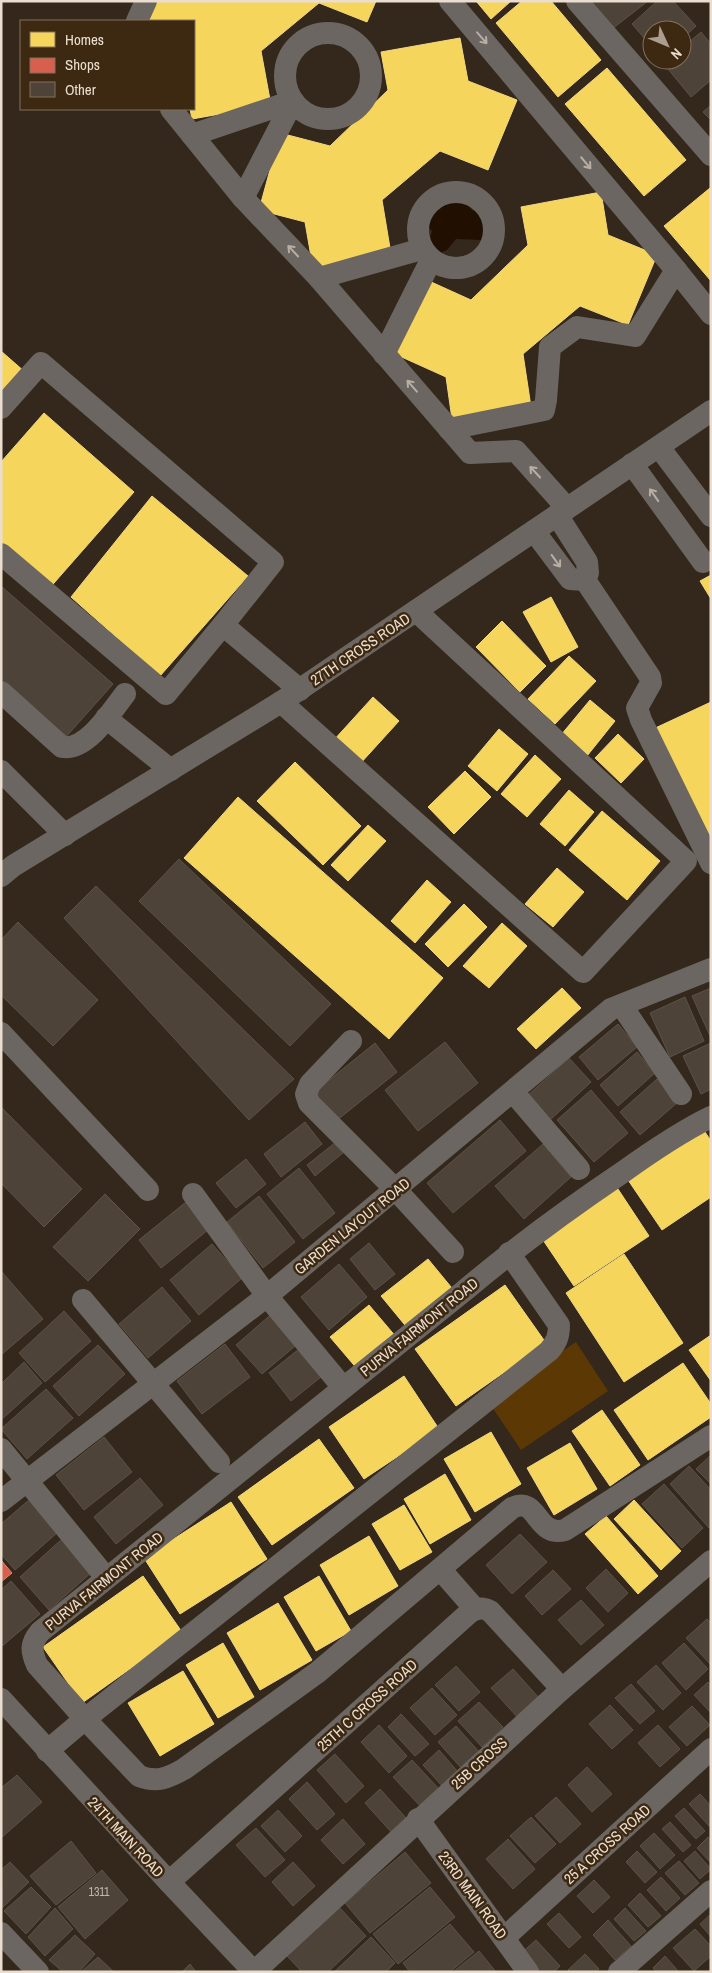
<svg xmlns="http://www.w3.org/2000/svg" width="712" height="1973" font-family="'Archivo Narrow',sans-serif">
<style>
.green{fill:#5b3804}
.water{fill:#211002}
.homes{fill:#f6d55c;stroke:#f3d87f}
.shops{fill:#d6604d;stroke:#dc8674}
.building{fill:#4d4339;stroke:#5c5248}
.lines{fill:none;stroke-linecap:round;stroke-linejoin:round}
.minor{stroke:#6b6661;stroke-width:22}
.oneway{stroke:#b8aea4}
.labels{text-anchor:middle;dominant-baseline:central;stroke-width:5;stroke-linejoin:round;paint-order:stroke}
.number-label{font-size:12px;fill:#c4b7aa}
.street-label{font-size:15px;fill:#ebded0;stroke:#3d2911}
</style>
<rect width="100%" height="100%" fill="#33281b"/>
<polygon class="green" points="576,1342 608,1391 521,1450 488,1401"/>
<path class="water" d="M455 191 472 210 486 216 489 228 483 240 456 239 447 250 438 254 427 249 432 231 421 219C421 204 442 196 455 191Z"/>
<g class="homes">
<polygon points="155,1 376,1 367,22 319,3 261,51 271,105 192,119 190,109 194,109 194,21 149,21"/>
<polygon points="476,1 511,1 491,19"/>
<polygon points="522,1 551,1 601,60 558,97 496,23"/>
<polygon points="460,38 468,81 517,100 488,170 440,151 382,200 391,254 313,268 305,222 259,210 280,133 330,146 388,90 381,52"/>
<polygon points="607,68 686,160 644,196 565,104"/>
<polygon points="710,188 711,189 711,281 664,226"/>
<polygon points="601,192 608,235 657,255 628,325 580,306 523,354 531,407 452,419 446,377 395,354 429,281 471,300 528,245 521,207"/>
<polygon points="1,351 25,372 1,398"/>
<polygon points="44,413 134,492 47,591 1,550 1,462"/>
<polygon points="152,496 248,576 160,676 71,597"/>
<polygon points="711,575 711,599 700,581"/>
<polygon points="551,597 578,647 551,662 523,612"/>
<polygon points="502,621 546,666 520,692 476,647"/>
<polygon points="569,656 596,681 555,724 528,699"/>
<polygon points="373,697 399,721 359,765 333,741"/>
<polygon points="590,700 615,721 587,756 561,735"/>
<polygon points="711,702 711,842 651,730"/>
<polygon points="499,729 528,754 497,791 468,766"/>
<polygon points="618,734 644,759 621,783 595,758"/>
<polygon points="535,755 561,779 527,817 501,794"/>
<polygon points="295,762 361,826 323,865 257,801"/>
<polygon points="465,771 491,797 454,834 428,807"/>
<polygon points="569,790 594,812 565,846 540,824"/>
<polygon points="238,797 443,978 389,1039 184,858"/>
<polygon points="602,811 660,861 627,900 569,850"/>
<polygon points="368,825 386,841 348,881 331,865"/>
<polygon points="557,868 584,892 553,927 525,904"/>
<polygon points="427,880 451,902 415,943 391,921"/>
<polygon points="464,904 487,927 448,967 425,944"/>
<polygon points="502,923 527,946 489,988 463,966"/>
<polygon points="562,988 581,1008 536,1049 517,1029"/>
<polygon points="701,1126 711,1141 711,1197 662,1230 626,1177"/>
<polygon points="614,1183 649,1236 574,1286 539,1234"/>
<polygon points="624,1254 683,1343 624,1382 566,1293"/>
<polygon points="428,1259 456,1293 409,1330 381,1296"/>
<polygon points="505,1285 546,1343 456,1406 415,1349"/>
<polygon points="369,1305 397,1338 359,1371 330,1337"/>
<polygon points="711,1335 711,1381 689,1350"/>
<polygon points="683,1363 711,1404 711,1417 648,1460 614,1410"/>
<polygon points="404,1376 439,1429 364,1479 329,1427"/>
<polygon points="602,1410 640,1465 610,1486 572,1431"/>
<polygon points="491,1432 521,1484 475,1512 444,1459"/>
<polygon points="319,1439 354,1488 272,1545 238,1497"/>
<polygon points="570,1443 597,1489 554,1515 527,1468"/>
<polygon points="445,1474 471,1520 430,1544 404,1499"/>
<polygon points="634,1500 681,1551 661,1570 614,1519"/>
<polygon points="231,1502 267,1559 180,1614 144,1558"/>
<polygon points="404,1505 432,1552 400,1570 372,1524"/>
<polygon points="606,1516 658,1576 638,1594 585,1534"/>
<polygon points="369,1536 398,1586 349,1615 320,1565"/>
<polygon points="143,1576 182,1632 82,1703 43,1647"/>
<polygon points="319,1576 351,1631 316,1651 284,1597"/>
<polygon points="278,1603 312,1660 260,1690 227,1633"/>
<polygon points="223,1643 254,1697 218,1718 186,1665"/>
<polygon points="183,1671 214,1724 160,1756 128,1703"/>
</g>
<polygon class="shops" points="1,1560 12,1573 1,1582"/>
<g class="building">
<polygon points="590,1 648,1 612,29"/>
<polygon points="657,1 673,1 696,26 682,39 682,30 652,30 652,47 632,24"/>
<polygon points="701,32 711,44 711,80 691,97 663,63 668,60 682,60 682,48"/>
<polygon points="711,105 711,120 703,112"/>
<polygon points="1,586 113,684 65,738 1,682"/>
<polygon points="179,859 331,1004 290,1046 139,901"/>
<polygon points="96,886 294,1079 249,1120 64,918"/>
<polygon points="18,922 98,1000 53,1046 1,995 1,940"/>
<polygon points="711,988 711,1038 692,996"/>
<polygon points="685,997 704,1041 670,1057 650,1013"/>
<polygon points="618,1024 637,1047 598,1080 579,1057"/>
<polygon points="445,1042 478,1083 418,1131 385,1090"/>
<polygon points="375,1043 397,1072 336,1121 313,1093"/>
<polygon points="711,1043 711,1089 701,1094 683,1056"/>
<polygon points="637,1052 655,1073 618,1106 600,1085"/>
<polygon points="569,1058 591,1082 549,1121 527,1096"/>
<polygon points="657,1079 678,1102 640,1135 620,1112"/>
<polygon points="591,1090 628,1133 594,1162 557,1120"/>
<polygon points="1,1107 82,1189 44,1227 1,1183"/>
<polygon points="500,1120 526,1151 453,1213 427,1183"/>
<polygon points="305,1122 322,1144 281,1177 264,1154"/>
<polygon points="336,1142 344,1152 315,1176 307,1165"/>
<polygon points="543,1144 571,1177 524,1219 495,1186"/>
<polygon points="246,1159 266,1184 236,1208 216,1183"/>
<polygon points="299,1168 335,1213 303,1239 267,1194"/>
<polygon points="105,1194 140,1229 88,1281 53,1247"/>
<polygon points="259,1196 295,1242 263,1268 227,1222"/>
<polygon points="186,1202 208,1230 161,1268 139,1240"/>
<polygon points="369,1243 395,1274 375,1290 350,1259"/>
<polygon points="212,1244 242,1278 199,1315 170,1280"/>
<polygon points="339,1264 367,1297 329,1330 301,1297"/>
<polygon points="1,1271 43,1319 1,1355"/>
<polygon points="162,1287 191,1321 148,1358 119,1324"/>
<polygon points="64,1311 91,1341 45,1382 19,1353"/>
<polygon points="275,1311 301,1341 262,1374 236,1345"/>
<polygon points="225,1344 250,1377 202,1414 177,1381"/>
<polygon points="98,1345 125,1374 79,1416 53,1386"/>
<polygon points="304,1345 326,1373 291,1401 269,1373"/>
<polygon points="24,1362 42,1383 1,1420 1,1384"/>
<polygon points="46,1389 73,1418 27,1459 1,1429"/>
<polygon points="104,1437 132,1472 84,1510 56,1475"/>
<polygon points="711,1455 711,1484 696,1469"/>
<polygon points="689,1466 711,1490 711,1527 709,1528 670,1484"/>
<polygon points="140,1478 163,1505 116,1544 94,1517"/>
<polygon points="664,1484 703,1528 682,1548 642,1504"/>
<polygon points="29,1500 58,1532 15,1570 1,1554 1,1524"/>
<polygon points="520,1534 547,1562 512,1594 486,1565"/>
<polygon points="62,1539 92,1572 49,1610 20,1577"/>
<polygon points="606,1569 628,1593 608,1612 586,1588"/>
<polygon points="553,1570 571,1589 542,1615 525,1596"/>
<polygon points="11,1581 40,1614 1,1647 1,1590"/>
<polygon points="581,1600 604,1625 581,1645 558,1620"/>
<polygon points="707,1619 711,1623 711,1665 686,1638"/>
<polygon points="684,1643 708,1669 686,1690 662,1663"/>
<polygon points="656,1665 681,1693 663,1710 637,1682"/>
<polygon points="456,1666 480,1692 459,1711 435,1685"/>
<polygon points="513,1669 540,1699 519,1719 491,1688"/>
<polygon points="708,1682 711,1685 711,1713 694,1695"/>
<polygon points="631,1684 655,1711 640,1724 615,1698"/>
<polygon points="432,1688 457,1715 435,1735 410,1708"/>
<polygon points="479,1702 503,1727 482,1747 458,1721"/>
<polygon points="610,1705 633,1730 612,1749 589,1724"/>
<polygon points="692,1706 710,1725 687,1746 669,1727"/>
<polygon points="401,1714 429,1744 415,1756 388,1727"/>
<polygon points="379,1725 407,1756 389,1773 361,1742"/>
<polygon points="658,1725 680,1749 660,1767 638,1743"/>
<polygon points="456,1726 481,1754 463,1770 438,1742"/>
<polygon points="439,1750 458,1772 442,1786 423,1765"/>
<polygon points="335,1754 364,1786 346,1803 317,1770"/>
<polygon points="412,1760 440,1790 421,1807 393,1777"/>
<polygon points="587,1767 612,1794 592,1812 568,1785"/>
<polygon points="17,1775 42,1802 1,1838 1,1788"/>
<polygon points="307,1782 335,1814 317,1830 289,1799"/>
<polygon points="380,1789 407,1819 392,1833 365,1803"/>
<polygon points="700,1794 711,1806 710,1827 689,1804"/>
<polygon points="556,1797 581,1824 560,1843 535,1816"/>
<polygon points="684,1808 705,1831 696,1839 675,1816"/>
<polygon points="278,1810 302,1836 285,1852 261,1826"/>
<polygon points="531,1817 556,1844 535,1863 510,1836"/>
<polygon points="343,1819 365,1844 343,1864 321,1840"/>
<polygon points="670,1822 691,1845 683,1852 662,1829"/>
<polygon points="256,1828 285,1860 265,1877 236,1845"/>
<polygon points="654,1833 675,1855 660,1869 640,1846"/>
<polygon points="708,1837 711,1840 711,1863 697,1848"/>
<polygon points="508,1839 535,1869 513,1889 486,1859"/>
<polygon points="71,1841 96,1873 56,1905 30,1876"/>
<polygon points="637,1851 657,1872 645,1883 626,1862"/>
<polygon points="695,1851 711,1869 700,1879 684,1861"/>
<polygon points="405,1852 431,1883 370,1933 345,1903"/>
<polygon points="679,1861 699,1883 685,1895 665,1873"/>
<polygon points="10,1862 29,1882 2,1908 1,1870"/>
<polygon points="293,1862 315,1886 293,1906 272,1882"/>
<polygon points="102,1870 128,1900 85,1939 58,1907"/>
<polygon points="661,1877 680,1898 666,1911 647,1890"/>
<polygon points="594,1880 610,1897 593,1913 577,1896"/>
<polygon points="31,1887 51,1907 26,1934 4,1911"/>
<polygon points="430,1887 455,1917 398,1964 373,1934"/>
<polygon points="640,1893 661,1916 648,1927 628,1905"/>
<polygon points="339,1907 366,1936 328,1972 302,1972 287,1956"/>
<polygon points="55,1908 73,1929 45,1956 28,1937"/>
<polygon points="625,1908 646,1931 634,1941 614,1919"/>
<polygon points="559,1913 581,1937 569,1948 547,1924"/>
<polygon points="711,1914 711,1937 700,1924"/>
<polygon points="608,1920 631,1946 615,1960 593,1935"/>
<polygon points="450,1924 474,1952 450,1972 410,1972 403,1963"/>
<polygon points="695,1929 711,1946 711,1956 694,1971 673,1948"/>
<polygon points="75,1935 95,1954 79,1972 63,1972 49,1960"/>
<polygon points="371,1937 395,1963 386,1972 334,1972"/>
<polygon points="536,1940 560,1966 554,1972 534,1972 519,1955"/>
<polygon points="479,1951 496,1972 453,1972"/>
<polygon points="585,1954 599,1969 595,1972 570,1972 568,1970"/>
<polygon points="665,1956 679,1972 656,1972 653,1968"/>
<polygon points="98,1957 114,1972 81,1972"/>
<polygon points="190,1964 196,1972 182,1972"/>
</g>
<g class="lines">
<g class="minor">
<polyline points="450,1 676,270 711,314"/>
<polyline points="577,1 711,155"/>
<polyline points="137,21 146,1"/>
<circle cx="328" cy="76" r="43"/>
<polyline points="171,109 243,198 319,278 470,453 516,451 567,508"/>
<polyline points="192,135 293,101"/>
<circle cx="456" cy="230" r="38"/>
<polyline points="243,198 293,101"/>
<polyline points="319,278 422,249"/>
<polyline points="384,354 431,260"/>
<polyline points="1,408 41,363 273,562 223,625 300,690"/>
<polyline points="449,429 544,410 546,400 550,347 577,327 635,336 676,270"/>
<polyline points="659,447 711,516"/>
<polyline points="632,464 703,562"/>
<polyline points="557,515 587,562 588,573 585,580"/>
<polyline points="534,531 570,579 585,580"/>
<polyline points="1,554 166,694 223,625"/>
<polyline points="585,580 650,677 651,683 637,708 641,720 711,863"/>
<path d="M1 692 62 747C87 751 111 712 125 694"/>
<polyline points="281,702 583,972 686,861 416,611"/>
<polyline points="106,718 171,770"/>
<polyline points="1,771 65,835"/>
<polyline points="1,876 13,866 281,702 711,411"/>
<polyline points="622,1006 681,1094"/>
<polyline points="1,1033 148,1190"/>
<polyline points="351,1041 310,1084 306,1094 309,1103 396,1190 453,1252"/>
<polyline points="513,1092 579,1169"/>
<path d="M711 1117C680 1132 651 1152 623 1172 568 1209 515 1248 464 1291L40 1632C30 1644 31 1651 37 1665L85 1719 139 1776C157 1783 168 1778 184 1769L318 1672 512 1508C539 1495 535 1538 565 1530L711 1436"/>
<polyline points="193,1194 267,1296 336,1379"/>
<polyline points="83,1300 219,1462"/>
<polyline points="1,1449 99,1569"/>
<polyline points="1,1501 267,1296 611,1009 711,969"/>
<polyline points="440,1569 475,1609"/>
<polyline points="1,1699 169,1882 254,1972"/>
<path d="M47 1751 85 1719 549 1351C556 1343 559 1337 559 1325L509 1253"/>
<polyline points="418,1819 528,1972"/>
<path d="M169 1882 469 1613C477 1608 482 1607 490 1611L562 1689"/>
<polyline points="1,1933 38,1972"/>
<polyline points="504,1938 711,1749"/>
<polyline points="254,1972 562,1689 711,1561"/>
<polyline points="619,1972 711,1891"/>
</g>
</g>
<defs><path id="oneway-shaft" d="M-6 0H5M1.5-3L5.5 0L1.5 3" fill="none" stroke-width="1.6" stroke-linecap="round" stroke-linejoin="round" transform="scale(1.25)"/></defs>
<g class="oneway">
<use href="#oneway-shaft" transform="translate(482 38) rotate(49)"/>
<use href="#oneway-shaft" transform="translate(586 163) rotate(50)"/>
<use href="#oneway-shaft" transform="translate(293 251) rotate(-133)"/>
<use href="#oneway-shaft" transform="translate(412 386) rotate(-131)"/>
<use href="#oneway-shaft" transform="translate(535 472) rotate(-133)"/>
<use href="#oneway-shaft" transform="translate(654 495) rotate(-125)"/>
<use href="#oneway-shaft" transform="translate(556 561) rotate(54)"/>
</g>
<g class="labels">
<g class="number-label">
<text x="99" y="1892">1311</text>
</g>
<g class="street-label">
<text transform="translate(360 649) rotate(-34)">27TH CROSS ROAD</text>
<text transform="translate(352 1226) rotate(-39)">GARDEN LAYOUT ROAD</text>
<text transform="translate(419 1327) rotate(-39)">PURVA FAIRMONT ROAD</text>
<text transform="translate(104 1581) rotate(-39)">PURVA FAIRMONT ROAD</text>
<text transform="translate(367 1705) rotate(-42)">25TH C CROSS ROAD</text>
<text transform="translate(479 1763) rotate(-42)">25B CROSS</text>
<text transform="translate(126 1837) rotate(47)">24TH MAIN ROAD</text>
<text transform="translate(607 1844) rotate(-42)">25 A CROSS ROAD</text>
<text transform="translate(473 1895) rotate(54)">23RD MAIN ROAD</text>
</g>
</g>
<rect width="712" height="1973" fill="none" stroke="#ebded0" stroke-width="5"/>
<rect x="20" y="20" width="175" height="90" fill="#3d2911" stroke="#83715d"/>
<rect x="30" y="32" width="25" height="15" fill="#f6d55c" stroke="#83715d"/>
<text x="65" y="45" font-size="15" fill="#ebded0">Homes</text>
<rect x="30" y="58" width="25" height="15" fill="#d6604d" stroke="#83715d"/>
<text x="65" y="70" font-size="15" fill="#ebded0">Shops</text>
<rect x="30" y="82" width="25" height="15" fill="#4d4339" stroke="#83715d"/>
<text x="65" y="95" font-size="15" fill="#ebded0">Other</text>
<g transform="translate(667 45) rotate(134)"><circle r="24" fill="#3d2911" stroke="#83715d"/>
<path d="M0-4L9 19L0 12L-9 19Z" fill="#ab9e91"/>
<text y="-8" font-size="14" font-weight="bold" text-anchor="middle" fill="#ebded0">N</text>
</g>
</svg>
